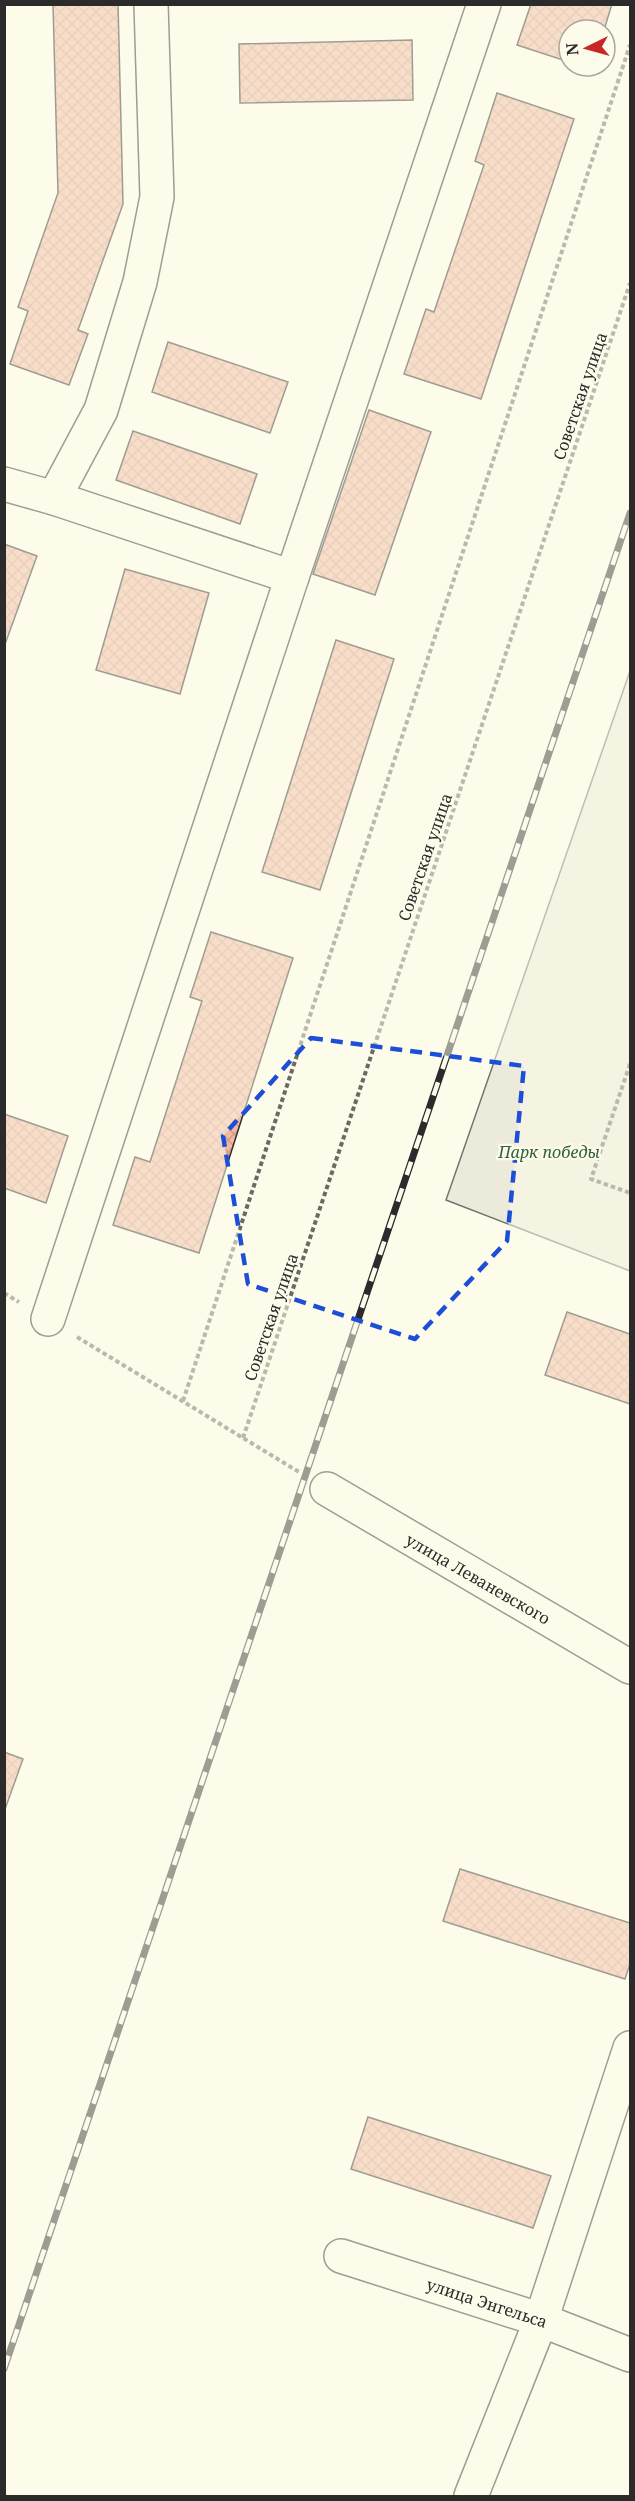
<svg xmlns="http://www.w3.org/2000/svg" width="635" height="2501" font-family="'Noto Serif',serif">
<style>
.park{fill:#ecebdb;stroke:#74746e;stroke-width:1.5}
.building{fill:url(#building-cross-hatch);stroke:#2b2b2b;stroke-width:1.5}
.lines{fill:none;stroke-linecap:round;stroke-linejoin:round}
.minor-casing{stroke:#2b2b2b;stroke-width:36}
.path{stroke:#6a6964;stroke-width:4;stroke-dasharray:4.5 3;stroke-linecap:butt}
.minor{stroke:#fdfbea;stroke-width:33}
.rail-casing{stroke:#2b2b2b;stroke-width:7}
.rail{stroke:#fdfbea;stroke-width:4.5;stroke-dasharray:14;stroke-linecap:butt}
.marked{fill:none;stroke:#1d4ed8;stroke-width:4.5;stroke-dasharray:12 8;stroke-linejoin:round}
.labels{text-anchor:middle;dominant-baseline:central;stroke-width:4.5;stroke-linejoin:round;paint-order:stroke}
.street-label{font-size:16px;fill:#2b2b2b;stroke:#fdfbea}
.park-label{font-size:16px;font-style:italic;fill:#34623c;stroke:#fdfbea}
</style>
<defs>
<pattern id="building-cross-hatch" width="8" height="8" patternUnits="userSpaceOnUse" patternTransform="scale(1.5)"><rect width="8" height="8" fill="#f2b8a0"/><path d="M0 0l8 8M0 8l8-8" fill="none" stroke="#d09e8a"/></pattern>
</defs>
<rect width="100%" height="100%" fill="#fdfbea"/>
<polygon class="park" points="630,671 630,1271 446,1200"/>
<g class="building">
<polygon points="53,4 118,4 123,204 78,330 88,334 69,385 10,364 28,311 18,307 58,193"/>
<polygon points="531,4 612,4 604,30 569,30 569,62 517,45"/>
<polygon points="412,40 413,100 240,103 239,44"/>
<polygon points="497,93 574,119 481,399 404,374 426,309 434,312 484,165 475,161"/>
<polygon points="168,342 288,382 270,433 152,392"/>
<polygon points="369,410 431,432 375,595 313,574"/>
<polygon points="133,431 257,474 240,524 116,480"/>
<polygon points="4,544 37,556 4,647"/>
<polygon points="125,569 209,593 180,694 96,670"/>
<polygon points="336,640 394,659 320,890 262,872"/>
<polygon points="211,932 293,958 199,1253 113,1225 135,1157 150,1162 202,1001 190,997"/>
<polygon points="4,1114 68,1136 46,1203 4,1188"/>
<polygon points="567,1312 630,1334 630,1404 545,1375"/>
<polygon points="4,1752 23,1759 4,1812"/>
<polygon points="460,1869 630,1923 630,1964 625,1979 443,1921"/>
<polygon points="368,2117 551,2176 533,2228 351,2169"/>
</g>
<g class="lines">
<defs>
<g id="minor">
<polyline points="4,484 54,498 292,577 484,4"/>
<polyline points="54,498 101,410 140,282 157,197 151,4"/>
<polyline points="48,1319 292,577"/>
<polyline points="327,1489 630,1667"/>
<polyline points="341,2256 541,2320 630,2355"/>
<polyline points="471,2496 541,2320 630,2048"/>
</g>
</defs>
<use href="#minor" class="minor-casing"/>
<g class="path">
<polyline points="630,1064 591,1179 630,1193"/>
<polyline points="4,1293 19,1302"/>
<polyline points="77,1337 299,1472"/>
<polyline points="183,1401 630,45"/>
<polyline points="243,1438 630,283"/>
</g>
<use href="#minor" class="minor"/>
<defs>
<polyline id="rail" points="4,2369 630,513"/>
</defs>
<use href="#rail" class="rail-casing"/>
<use href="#rail" class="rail"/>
</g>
<path d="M0 0H635V2501H0ZM311 1038 524 1066 507 1241 415 1339 248 1284 223 1136Z" fill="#fdfbea" fill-opacity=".55" fill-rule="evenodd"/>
<path class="marked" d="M311 1038 524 1066 507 1241 415 1339 248 1284 223 1136Z"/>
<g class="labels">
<g class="street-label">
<text transform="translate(580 396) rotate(-71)">Советская улица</text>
<text transform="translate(425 857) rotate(-71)">Советская улица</text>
<text transform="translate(271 1317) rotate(-71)">Советская улица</text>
<text transform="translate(478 1579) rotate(30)">улица Леваневского</text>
<text transform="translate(487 2303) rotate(18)">улица Энгельса</text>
</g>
<g class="park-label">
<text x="549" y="1152">Парк победы</text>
</g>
</g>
<rect width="635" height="2501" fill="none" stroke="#2b2b2b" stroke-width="12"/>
<g transform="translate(587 48) rotate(265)"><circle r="28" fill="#fdfbea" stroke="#a9a89e" stroke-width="1.5"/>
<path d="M0-4.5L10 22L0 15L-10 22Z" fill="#c62828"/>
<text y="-9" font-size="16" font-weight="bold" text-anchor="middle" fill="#2b2b2b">N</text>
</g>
</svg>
